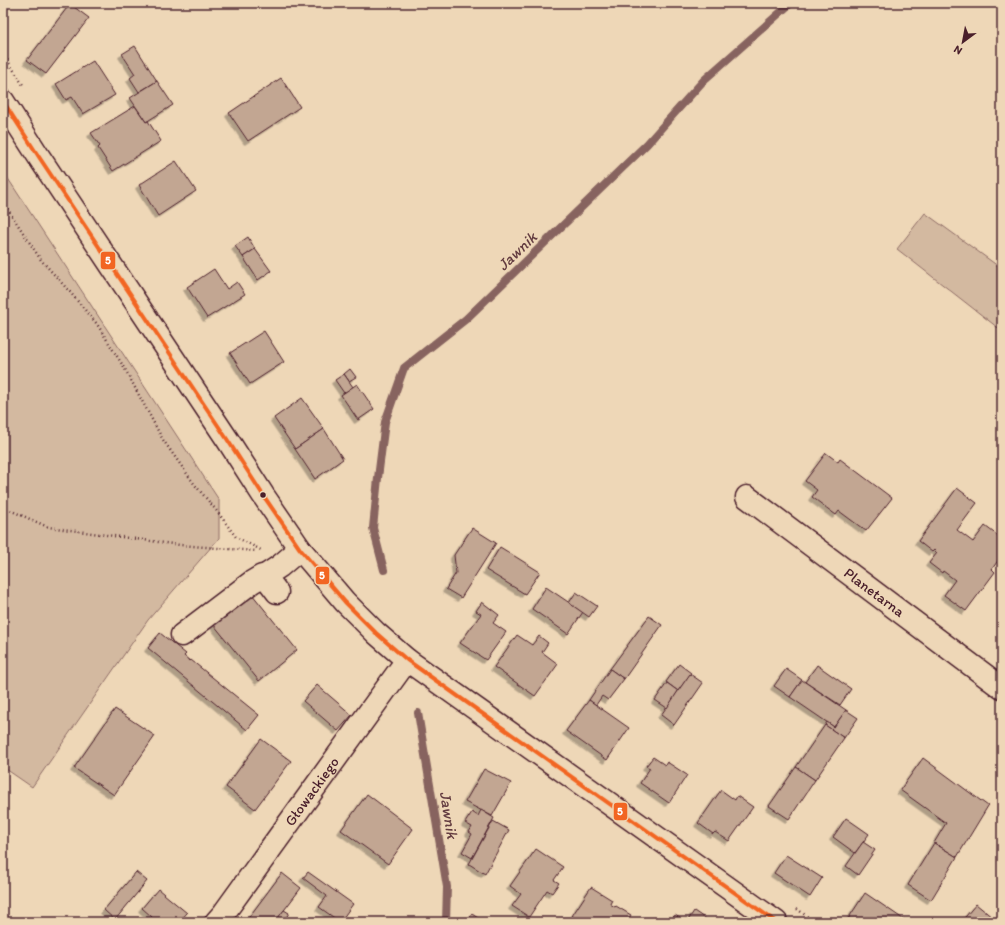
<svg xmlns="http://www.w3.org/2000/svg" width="1005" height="925" font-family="Itim,sans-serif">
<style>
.green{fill:#d3b9a0;stroke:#8e6c66}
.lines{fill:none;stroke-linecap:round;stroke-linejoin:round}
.stream{stroke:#87635f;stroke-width:8}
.building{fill:#c2a692;stroke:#4a1f2b;filter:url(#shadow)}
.minor-casing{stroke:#4a1f2b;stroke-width:25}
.major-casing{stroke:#4a1f2b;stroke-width:25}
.path{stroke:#4a1f2b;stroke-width:2.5;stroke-dasharray:1 3;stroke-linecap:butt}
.minor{stroke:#eed7b7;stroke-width:22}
.major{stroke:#eed7b7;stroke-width:22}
.bus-1-casing{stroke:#eed7b7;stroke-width:7}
.bus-1{stroke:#f26522;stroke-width:4}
.bus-dot{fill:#4a1f2b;stroke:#eed7b7;stroke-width:1.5}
.labels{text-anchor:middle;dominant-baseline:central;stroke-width:3;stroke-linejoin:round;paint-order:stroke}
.street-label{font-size:15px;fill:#4a1f2b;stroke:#eed7b7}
.water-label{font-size:16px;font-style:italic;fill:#633c40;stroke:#eed7b7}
.line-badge{stroke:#eed7b7;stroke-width:1.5}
.badge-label{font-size:11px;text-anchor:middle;font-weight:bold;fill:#fff}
</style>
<defs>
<filter id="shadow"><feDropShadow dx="-3.5" dy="3.5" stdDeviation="0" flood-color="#0004"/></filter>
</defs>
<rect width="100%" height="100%" fill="#eed7b7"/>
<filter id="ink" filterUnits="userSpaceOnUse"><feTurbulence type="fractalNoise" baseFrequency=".025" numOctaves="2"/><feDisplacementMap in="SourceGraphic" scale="8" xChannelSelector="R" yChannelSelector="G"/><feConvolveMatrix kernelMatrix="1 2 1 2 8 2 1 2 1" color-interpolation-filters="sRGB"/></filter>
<g filter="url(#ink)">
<g class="green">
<polygon points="3,171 219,500 219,538 148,620 32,787 3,767"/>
<polygon points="925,213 1002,269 1002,331 897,249"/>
</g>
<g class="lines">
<g class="stream">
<polyline points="384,570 373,528 378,478 385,422 404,368 466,319 647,144 704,80 791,3"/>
<polyline points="418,713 447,887 446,922"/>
</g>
</g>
<g class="building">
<polygon points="70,4 89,18 46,74 27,60"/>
<polygon points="135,46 157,81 139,92 130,78 135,74 122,54"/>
<polygon points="93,61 115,95 83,114 72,97 66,100 56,84"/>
<polygon points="281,78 300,107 248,141 229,113"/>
<polygon points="157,81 173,105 146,122 130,98"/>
<polygon points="135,106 146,122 148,121 161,141 113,171 98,148 100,146 91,133"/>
<polygon points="176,161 196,191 158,216 139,185"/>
<polygon points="248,237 255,249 243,257 235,246"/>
<polygon points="255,249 271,271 258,280 243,257"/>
<polygon points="214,269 227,289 237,282 245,294 207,318 187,287"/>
<polygon points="264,331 284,362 250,384 230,353"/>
<polygon points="350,369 356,377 349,381 344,374"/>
<polygon points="344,374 353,387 344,393 335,380"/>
<polygon points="357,384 374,409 358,420 341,395"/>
<polygon points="302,398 324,429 295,449 274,418"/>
<polygon points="324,429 343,459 315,479 295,449"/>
<polygon points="826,453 838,462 840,459 892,498 866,531 839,511 836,515 812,497 817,490 805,481"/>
<polygon points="957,488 977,503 957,530 973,542 985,526 1002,539 1002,555 992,569 995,572 966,611 944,595 955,580 943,571 942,573 929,563 937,553 934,550 932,552 918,541"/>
<polygon points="472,528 496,543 461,598 446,589 456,573 454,555"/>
<polygon points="500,547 540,572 525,594 486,570"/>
<polygon points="546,587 583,612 568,634 532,609"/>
<polygon points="576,592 597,606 589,617 569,603"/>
<polygon points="252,594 297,650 259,681 214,625"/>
<polygon points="482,602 499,615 493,623 506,632 486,660 460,643 481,614 476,611"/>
<polygon points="649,616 662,625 624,679 610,669"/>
<polygon points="160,633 186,654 184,656 190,661 191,660 259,715 247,730 148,648"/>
<polygon points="517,635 532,645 539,636 548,643 542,652 558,664 535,696 494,667"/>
<polygon points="679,664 691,673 678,691 666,682"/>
<polygon points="817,665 851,689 840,705 805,682"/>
<polygon points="610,669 624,679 608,700 602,696 596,705 589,700"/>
<polygon points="786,669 802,680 790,697 774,686"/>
<polygon points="690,674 703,683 674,725 661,715"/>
<polygon points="802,680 846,710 834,727 790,697"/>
<polygon points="667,683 678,691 667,708 655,700"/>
<polygon points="317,685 352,715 338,731 303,701"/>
<polygon points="589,700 629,728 607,760 566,731"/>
<polygon points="115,709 155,736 114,795 74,768"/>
<polygon points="846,710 858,718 844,738 825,725 827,722 834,727"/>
<polygon points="825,725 844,738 815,780 796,767"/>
<polygon points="261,739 291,761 255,809 226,787"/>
<polygon points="653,757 665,765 667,762 687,775 669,803 640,783 650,768 646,766"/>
<polygon points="923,758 988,806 957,857 934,843 946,823 900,790"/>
<polygon points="796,767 815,780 789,819 769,806"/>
<polygon points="484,769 511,783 492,816 465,802"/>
<polygon points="721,790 735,800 737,796 753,807 729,841 715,832 713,834 698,823"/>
<polygon points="367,794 413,829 388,864 341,830"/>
<polygon points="481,810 494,818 472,858 462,852 472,834 469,832 472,827 465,823 472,812 478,816"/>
<polygon points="846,818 869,834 855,853 833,837"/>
<polygon points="493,821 509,830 485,874 469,864"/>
<polygon points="863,842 875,850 858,875 846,866"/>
<polygon points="934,843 957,857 931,900 908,885"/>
<polygon points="536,849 563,867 554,880 559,883 552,893 547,890 529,917 512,906 521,894 510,886"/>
<polygon points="786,855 822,878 810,897 774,873"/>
<polygon points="136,872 147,881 115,920 104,910"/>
<polygon points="308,872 353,904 340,922 319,907 327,896 303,878"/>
<polygon points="282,873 301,888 275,922 256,922 249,917"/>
<polygon points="591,887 612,900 610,904 615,907 616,906 631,915 627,922 582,922 572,916"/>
<polygon points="158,889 187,913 179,922 148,922 152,917 142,908"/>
<polygon points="865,893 906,921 905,922 846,922"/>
<polygon points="976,904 998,922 961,922"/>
<polygon points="284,910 289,913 284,921 286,922 275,922"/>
<polygon points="694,911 710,922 687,922"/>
<polygon points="472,914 484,922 466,922"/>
<polygon points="675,915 686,922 670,922"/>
</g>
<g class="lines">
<defs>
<g id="minor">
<path id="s1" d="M747 497 1002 688"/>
<polyline points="277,592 265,576 280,566 300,549"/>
<polyline points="182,635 252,582 262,576 265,576"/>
<path id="s2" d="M216 922 224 913 407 660"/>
</g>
<polyline id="major" points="3,101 39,157 227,439 263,495 300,549 345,602 376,633 407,660 776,922"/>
</defs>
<use href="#minor" class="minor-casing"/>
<use href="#major" class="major-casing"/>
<g class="path">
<polyline points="3,53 23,85"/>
<polyline points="3,202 41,260 69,291 97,324 125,369 163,440 195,485 216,510 236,537 261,550"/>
<polyline points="3,507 48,527 180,545 256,551"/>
<polyline points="797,909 815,922"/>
</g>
<use href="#minor" class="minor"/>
<use href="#major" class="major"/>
<defs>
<polyline id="bus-1" points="3,101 39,157 227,439 263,495 300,549 345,602 376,633 407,660 776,922"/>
</defs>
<use href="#bus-1" class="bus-1-casing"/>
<use href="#bus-1" class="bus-1"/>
</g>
</g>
<circle class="bus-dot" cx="263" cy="495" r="3.5"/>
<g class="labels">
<g class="street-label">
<text stroke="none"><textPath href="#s1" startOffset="159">Planetarna</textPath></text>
<text stroke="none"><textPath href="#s2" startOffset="162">Głowackiego</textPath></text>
</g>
<g class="water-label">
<text transform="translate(517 251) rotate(-44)">Jawnik</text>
<text transform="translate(449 815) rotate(81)">Jawnik</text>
</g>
</g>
<g class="line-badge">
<rect x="100" y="251" width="16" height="19" rx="4" fill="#f26522"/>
<rect x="315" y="566" width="15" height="19" rx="4" fill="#f26522"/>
<rect x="613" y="802" width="15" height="19" rx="4" fill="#f26522"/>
</g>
<g class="badge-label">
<text x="108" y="264">5</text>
<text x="322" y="579">5</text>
<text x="620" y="815">5</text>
</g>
<rect width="1005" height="925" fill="none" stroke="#eed7b7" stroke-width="16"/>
<rect x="8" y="8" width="989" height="909" fill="none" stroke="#4a1f2b" stroke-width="1.5" filter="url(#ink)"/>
<g transform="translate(963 42) rotate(212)" stroke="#eed7b7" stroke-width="3" paint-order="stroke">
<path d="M0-3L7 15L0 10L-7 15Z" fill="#4a1f2b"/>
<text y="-6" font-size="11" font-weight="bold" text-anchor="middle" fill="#4a1f2b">N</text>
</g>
</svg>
